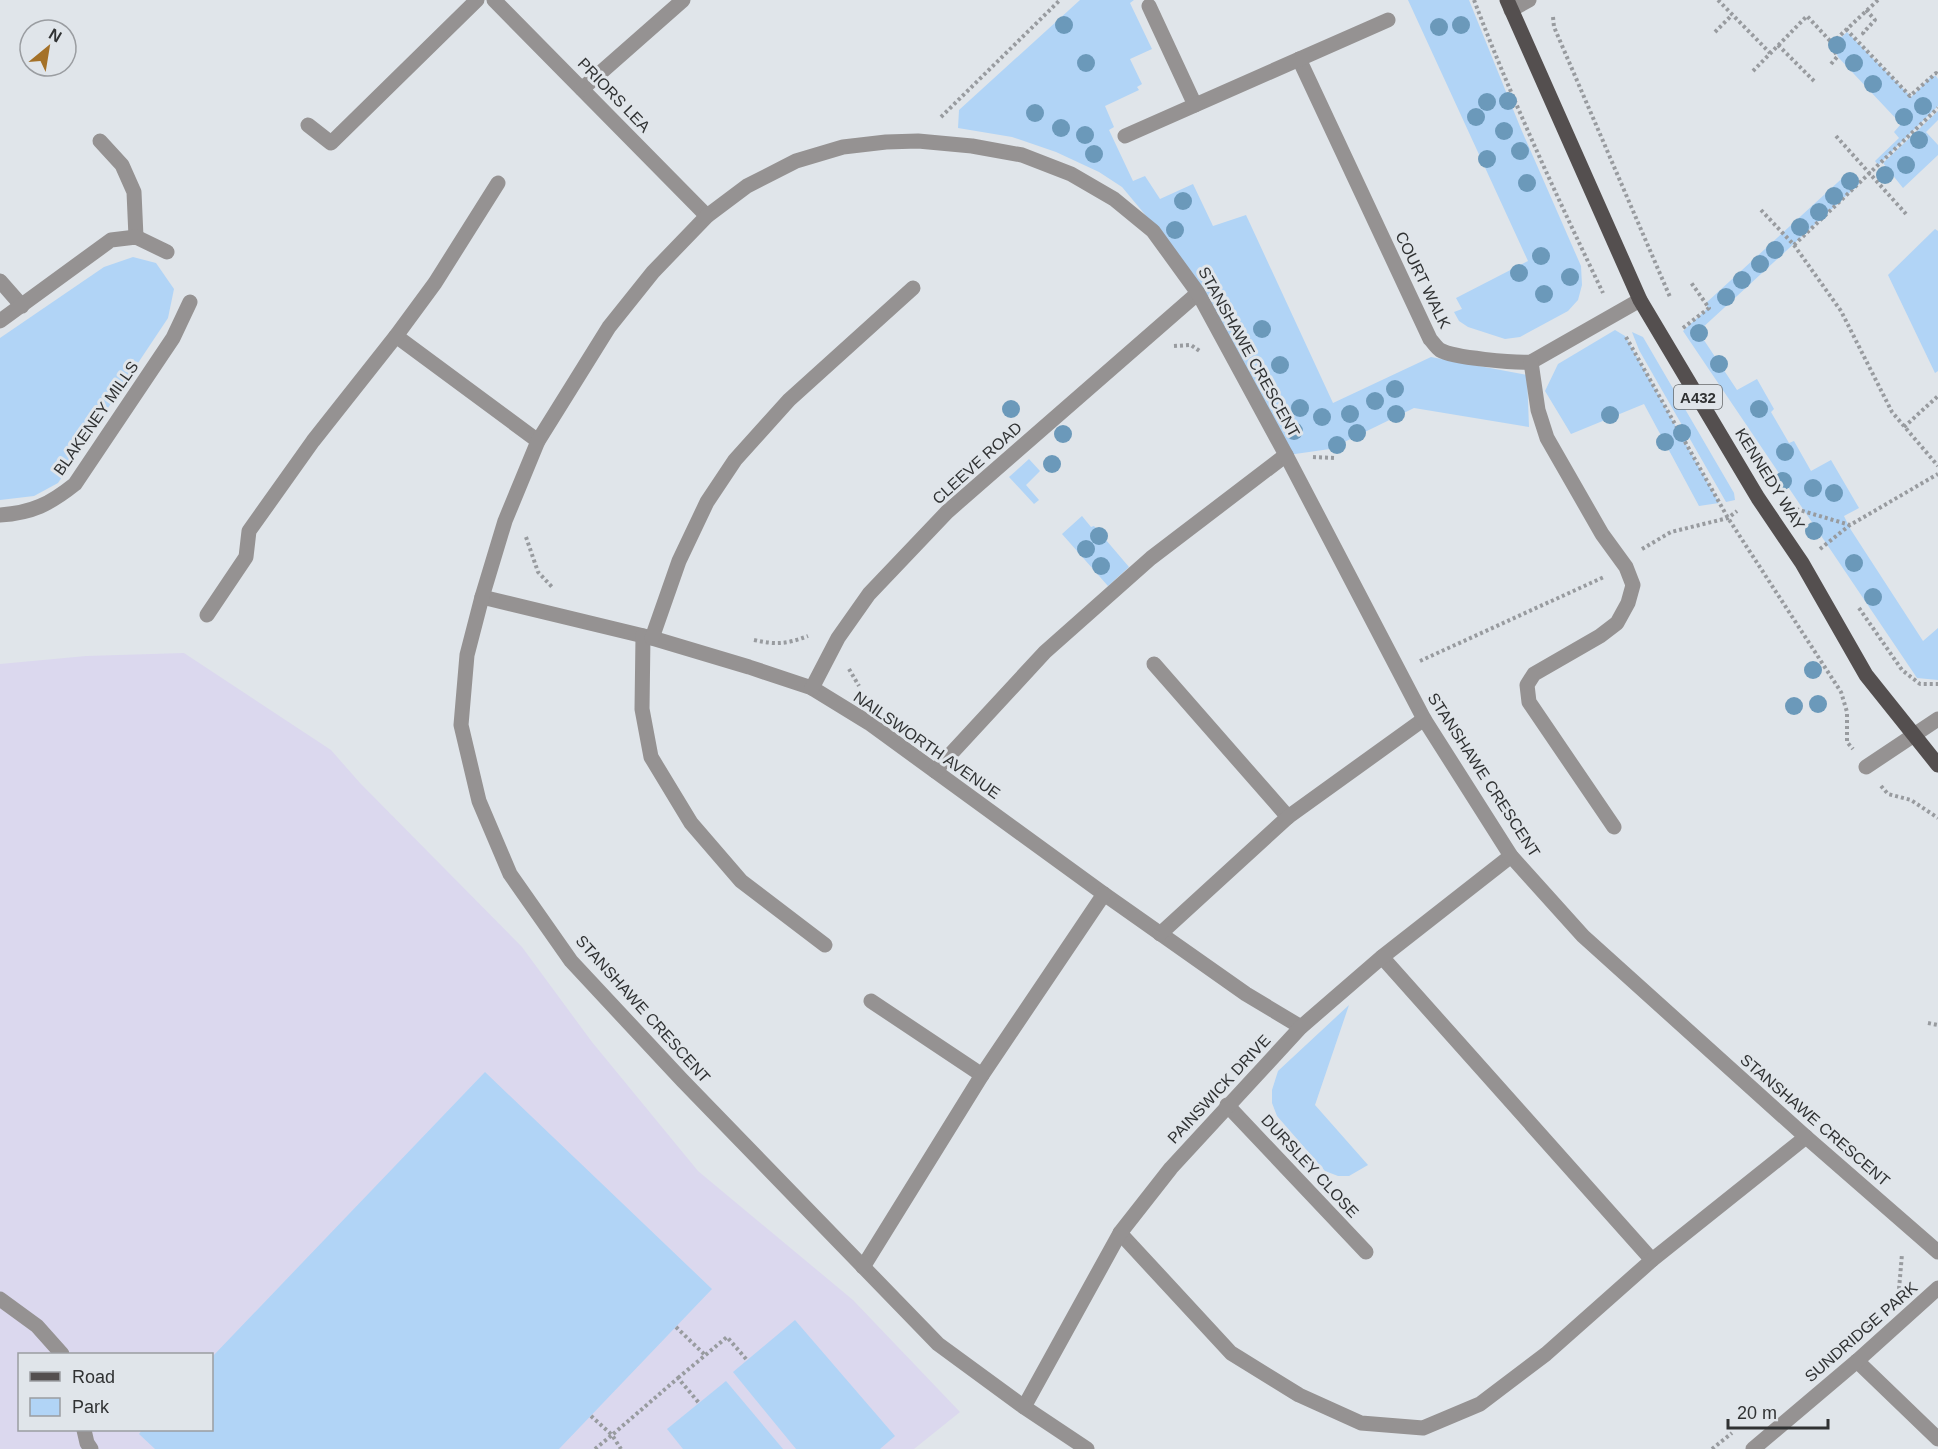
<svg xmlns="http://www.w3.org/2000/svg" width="1938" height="1449" font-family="Helvetica,sans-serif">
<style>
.education{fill:#dbd8ee;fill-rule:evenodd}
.green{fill:#b1d4f6}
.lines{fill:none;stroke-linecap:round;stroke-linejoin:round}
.path{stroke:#989b9f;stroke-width:4;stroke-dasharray:3 3;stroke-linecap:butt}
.minor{stroke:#959292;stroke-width:15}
.major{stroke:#544f4f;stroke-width:15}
.tree{fill:#6b99ba}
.labels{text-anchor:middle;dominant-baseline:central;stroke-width:6;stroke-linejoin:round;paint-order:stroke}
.shield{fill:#e0e5ea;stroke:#65686a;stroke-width:1.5}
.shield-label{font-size:15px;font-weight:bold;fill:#303233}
.street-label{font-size:16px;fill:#303233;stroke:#e0e5ea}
</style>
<rect width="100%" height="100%" fill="#e0e5ea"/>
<path class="education" d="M184 653 331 750 360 783 522 947 592 1042 698 1171 853 1300 960 1412 914 1449H0V664L86 656ZM20 1354H212V1430H20Z"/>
<g class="green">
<polygon points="1080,0 1134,0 1130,3 1152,49 1130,59 1142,84 1137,87 1139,90 1105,106 1114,127 1109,130 1133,181 1145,176 1160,199 1193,184 1213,226 1246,215 1333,403 1431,357 1527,375 1529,427 1414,408 1330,449 1288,455 1168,242 1122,187 1099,172 1056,152 1012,137 958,128 959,110"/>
<polygon points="1408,0 1469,0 1521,129 1581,266 1582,285 1578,300 1568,311 1520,337 1505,339 1468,327 1459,321 1454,312 1462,309 1456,298 1528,261"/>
<polygon points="1847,32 1911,97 1932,76 1936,76 1938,79 1938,106 1878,165 1875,161 1899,138 1894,132 1901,124 1838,57 1833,45"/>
<polygon points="1938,111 1938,120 1926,132 1938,145 1938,155 1903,188 1883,163"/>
<polygon points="1849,172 1860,183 1700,330 1694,325 1737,390 1757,379 1774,409 1771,412 1789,443 1794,441 1811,471 1831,460 1859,508 1844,516 1851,530 1923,641 1938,628 1938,680 1917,678 1683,331 1708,308 1706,303"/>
<polygon points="1935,229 1938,231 1938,371 1935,373 1888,275"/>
<polygon points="133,257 156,263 174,289 168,318 58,483 34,496 0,500 0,338 104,267"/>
<polygon points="1615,330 1625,336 1719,503 1699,506 1644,404 1571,434 1545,391 1558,364"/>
<polygon points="1632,332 1643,337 1734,493 1735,500 1726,502 1639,350"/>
<polygon points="1029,459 1040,471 1026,485 1039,500 1034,504 1009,477"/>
<polygon points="1082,516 1091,527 1094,526 1129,567 1108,586 1062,534"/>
<polygon points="1349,1005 1315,1105 1368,1165 1349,1176 1338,1176 1325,1171 1277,1116 1272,1103 1272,1090 1278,1071"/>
<polygon points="485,1072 712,1289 559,1449 155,1449 139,1434 142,1430 212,1430 212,1357"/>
<polygon points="795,1320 895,1436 880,1449 796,1449 733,1372"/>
<polygon points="726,1381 783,1449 683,1449 667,1429"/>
</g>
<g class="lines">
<g class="path">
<path d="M1474 0C1512 100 1557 197 1603 293"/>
<polyline points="1718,0 1770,53"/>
<polyline points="1866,10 1875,20 1863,33 1866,36"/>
<polyline points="1553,17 1554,27 1670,297"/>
<polyline points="1846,29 1910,96 1936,73 1938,75"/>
<polyline points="1715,32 1732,15"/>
<polyline points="1778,45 1814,81"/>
<polyline points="1831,64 1837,57 1832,43 1878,0"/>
<polyline points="1753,71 1807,16 1832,43"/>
<polyline points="941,117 1060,0"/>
<polyline points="1836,136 1906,214"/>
<polyline points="1761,210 1794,245 1841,311 1892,412 1938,466"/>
<polyline points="1794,245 1938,108"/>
<polyline points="1683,328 1709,308 1690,281"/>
<polyline points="1626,337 1728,518 1841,692 1847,712 1847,742 1853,749"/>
<polyline points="1174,346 1191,345 1201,352"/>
<polyline points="1904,427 1938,396"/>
<polyline points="1313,457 1334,458"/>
<polyline points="1796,509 1850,525"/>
<polyline points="526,537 538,572 552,587"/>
<polyline points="1642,549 1671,532 1728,518 1737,511"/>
<polyline points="1820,549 1850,525 1938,474"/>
<polyline points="1859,608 1902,670 1920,684 1938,684"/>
<path d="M754 640C776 645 787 644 808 636"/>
<polyline points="1420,661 1604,577"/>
<polyline points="849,669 859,686"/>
<polyline points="1881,786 1888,794 1911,800 1938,818"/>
<polyline points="1928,1023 1938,1025"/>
<polyline points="1899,1289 1902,1254"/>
<polyline points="676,1327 705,1355"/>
<polyline points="678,1378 727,1337 747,1360"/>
<polyline points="591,1416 612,1435 678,1378 699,1403"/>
<polyline points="595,1449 612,1435 621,1449"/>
<polyline points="1712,1449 1732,1433"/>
</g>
<g class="minor">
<polyline points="494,0 707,216"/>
<polyline points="1149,6 1195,105"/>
<polyline points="1511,10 1529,0"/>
<path d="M1299 59 1430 339C1433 342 1436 347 1440 350 1453 358 1515 363 1531 362L1640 300"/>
<polyline points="582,89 683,0"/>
<polyline points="308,125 331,143 477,0"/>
<polyline points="1125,136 1388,20"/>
<polyline points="100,141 122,165 134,192 136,237"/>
<polyline points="0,281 22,306"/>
<polyline points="0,321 111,240 136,237 167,252"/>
<polyline points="396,336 538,441"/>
<polyline points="1531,362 1538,410 1547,438 1602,534 1626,567 1633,585 1628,603 1617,623 1600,636 1534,674 1527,685 1529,702 1614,827"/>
<path d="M0 515C32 513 50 504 75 484L173 338 190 302"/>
<polyline points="482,597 652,638 749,667 812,688 869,723 1104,894 1246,994 1301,1027"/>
<polyline points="207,615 246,557 249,531 313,441 396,336 435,283 498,183"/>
<polyline points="643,636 642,709 651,757 691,823 741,881 825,945"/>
<polyline points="652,638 679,561 707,502 735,460 789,400 913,288"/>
<polyline points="1154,664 1288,817"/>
<polyline points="812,688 838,638 869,594 947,512 1198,293"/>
<polyline points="1866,767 1938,719"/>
<polyline points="935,771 1045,652 1151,558 1286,455"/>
<polyline points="1160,934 1288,817 1424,719"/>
<polyline points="1382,957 1652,1260"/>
<polyline points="871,1001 982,1075"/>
<polyline points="1227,1105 1366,1252"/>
<polyline points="1120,1233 1231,1353 1299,1395 1361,1423 1423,1428 1480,1404 1546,1354 1652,1260 1806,1137"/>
<polyline points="863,1267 982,1075 1104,894"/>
<polyline points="0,1299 37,1326 62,1354"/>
<polyline points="1857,1361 1938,1439"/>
<polyline points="1024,1407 1120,1233 1171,1168 1301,1027 1382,957 1511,856"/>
<polyline points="84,1430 87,1443 91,1449"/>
<polyline points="1087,1449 1024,1407 938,1344 682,1080 571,961 510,874 479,801 461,725 467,655 482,597 505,521 538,441 609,327 653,272 707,216 747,186 796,161 843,147 886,142 918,141 972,146 1022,155 1071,174 1114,199 1153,231 1198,293 1286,455 1424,719 1511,856 1583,936 1806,1137 1938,1252"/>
<polyline points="1753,1449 1857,1361 1938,1288"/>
</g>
<polyline class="major" points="1507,0 1640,300 1758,498 1802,563 1866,675 1938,765"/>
</g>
<g class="tree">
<circle cx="1064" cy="25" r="9"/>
<circle cx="1461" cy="25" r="9"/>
<circle cx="1439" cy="27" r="9"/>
<circle cx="1837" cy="45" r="9"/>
<circle cx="1086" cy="63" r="9"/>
<circle cx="1854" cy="63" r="9"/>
<circle cx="1873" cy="84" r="9"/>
<circle cx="1508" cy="101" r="9"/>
<circle cx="1487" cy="102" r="9"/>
<circle cx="1923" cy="106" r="9"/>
<circle cx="1035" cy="113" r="9"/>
<circle cx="1476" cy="117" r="9"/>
<circle cx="1904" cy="117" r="9"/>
<circle cx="1061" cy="128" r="9"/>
<circle cx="1504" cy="131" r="9"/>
<circle cx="1085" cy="135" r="9"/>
<circle cx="1919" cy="140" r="9"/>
<circle cx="1520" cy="151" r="9"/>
<circle cx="1094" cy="154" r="9"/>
<circle cx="1487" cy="159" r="9"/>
<circle cx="1906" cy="165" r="9"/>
<circle cx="1885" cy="175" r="9"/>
<circle cx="1850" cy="181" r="9"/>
<circle cx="1527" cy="183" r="9"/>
<circle cx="1834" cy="196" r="9"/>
<circle cx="1183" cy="201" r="9"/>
<circle cx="1819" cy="212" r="9"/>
<circle cx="1800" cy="227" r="9"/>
<circle cx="1175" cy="230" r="9"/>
<circle cx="1775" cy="250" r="9"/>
<circle cx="1541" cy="256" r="9"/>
<circle cx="1760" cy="264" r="9"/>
<circle cx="1519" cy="273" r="9"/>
<circle cx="1570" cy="277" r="9"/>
<circle cx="1742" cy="280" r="9"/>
<circle cx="1544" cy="294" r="9"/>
<circle cx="1726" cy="297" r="9"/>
<circle cx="1262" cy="329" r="9"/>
<circle cx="1699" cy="333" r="9"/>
<circle cx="1719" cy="364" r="9"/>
<circle cx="1280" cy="365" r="9"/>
<circle cx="1395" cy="389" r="9"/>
<circle cx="1375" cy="401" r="9"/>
<circle cx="1300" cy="408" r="9"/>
<circle cx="1011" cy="409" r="9"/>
<circle cx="1759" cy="409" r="9"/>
<circle cx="1350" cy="414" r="9"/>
<circle cx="1396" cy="414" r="9"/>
<circle cx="1610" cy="415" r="9"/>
<circle cx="1322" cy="417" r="9"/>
<circle cx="1294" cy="431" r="9"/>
<circle cx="1357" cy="433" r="9"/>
<circle cx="1682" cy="433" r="9"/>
<circle cx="1063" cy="434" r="9"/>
<circle cx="1665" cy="442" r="9"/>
<circle cx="1337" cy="445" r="9"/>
<circle cx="1785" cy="452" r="9"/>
<circle cx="1052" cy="464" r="9"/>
<circle cx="1783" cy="481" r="9"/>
<circle cx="1813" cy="488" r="9"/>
<circle cx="1834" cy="493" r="9"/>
<circle cx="1814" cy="531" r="9"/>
<circle cx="1099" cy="536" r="9"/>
<circle cx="1086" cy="549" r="9"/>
<circle cx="1854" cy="563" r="9"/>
<circle cx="1101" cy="566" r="9"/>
<circle cx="1873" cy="597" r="9"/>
<circle cx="1813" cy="670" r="9"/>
<circle cx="1818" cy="704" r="9"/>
<circle cx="1794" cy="706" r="9"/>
</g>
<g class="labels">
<rect class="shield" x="1674" y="385" width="48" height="24" rx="4.5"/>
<g class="shield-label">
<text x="1698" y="397">A432</text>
</g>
<g class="street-label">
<text transform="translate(614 95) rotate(46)">PRIORS LEA</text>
<text transform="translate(1423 280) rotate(64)">COURT WALK</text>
<text transform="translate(1249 352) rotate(61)">STANSHAWE CRESCENT</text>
<text transform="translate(96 418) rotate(-55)">BLAKENEY MILLS</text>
<text transform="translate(977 463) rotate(-42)">CLEEVE ROAD</text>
<text transform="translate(1770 479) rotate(58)">KENNEDY WAY</text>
<text transform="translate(927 745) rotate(35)">NAILSWORTH AVENUE</text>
<text transform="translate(1484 775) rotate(57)">STANSHAWE CRESCENT</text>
<text transform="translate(643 1009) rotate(48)">STANSHAWE CRESCENT</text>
<text transform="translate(1219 1089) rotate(-47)">PAINSWICK DRIVE</text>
<text transform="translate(1815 1120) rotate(41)">STANSHAWE CRESCENT</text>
<text transform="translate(1310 1166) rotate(47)">DURSLEY CLOSE</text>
<text transform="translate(1861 1332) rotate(-41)">SUNDRIDGE PARK</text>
</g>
</g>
<rect x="18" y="1353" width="195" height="78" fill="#e0e5ea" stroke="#9a9da1" stroke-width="1.5"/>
<rect x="30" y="1372" width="30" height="9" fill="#544f4f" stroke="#9a9da1" stroke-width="1.5"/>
<text x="72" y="1383" font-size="18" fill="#303233">Road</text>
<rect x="30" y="1398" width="30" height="18" fill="#b1d4f6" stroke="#9a9da1" stroke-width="1.5"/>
<text x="72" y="1413" font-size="18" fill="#303233">Park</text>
<g transform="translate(48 48) rotate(30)"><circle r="28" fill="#e0e5ea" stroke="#9a9da1" stroke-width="1.5"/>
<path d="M0-4.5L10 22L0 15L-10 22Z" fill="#a47128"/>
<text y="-9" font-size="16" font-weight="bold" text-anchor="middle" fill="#303233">N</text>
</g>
<path d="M1728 1419v9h100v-9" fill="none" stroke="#303233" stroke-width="3"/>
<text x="1737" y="1419" font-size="18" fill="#303233" stroke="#e0e5ea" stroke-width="4.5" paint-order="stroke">20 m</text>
</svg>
